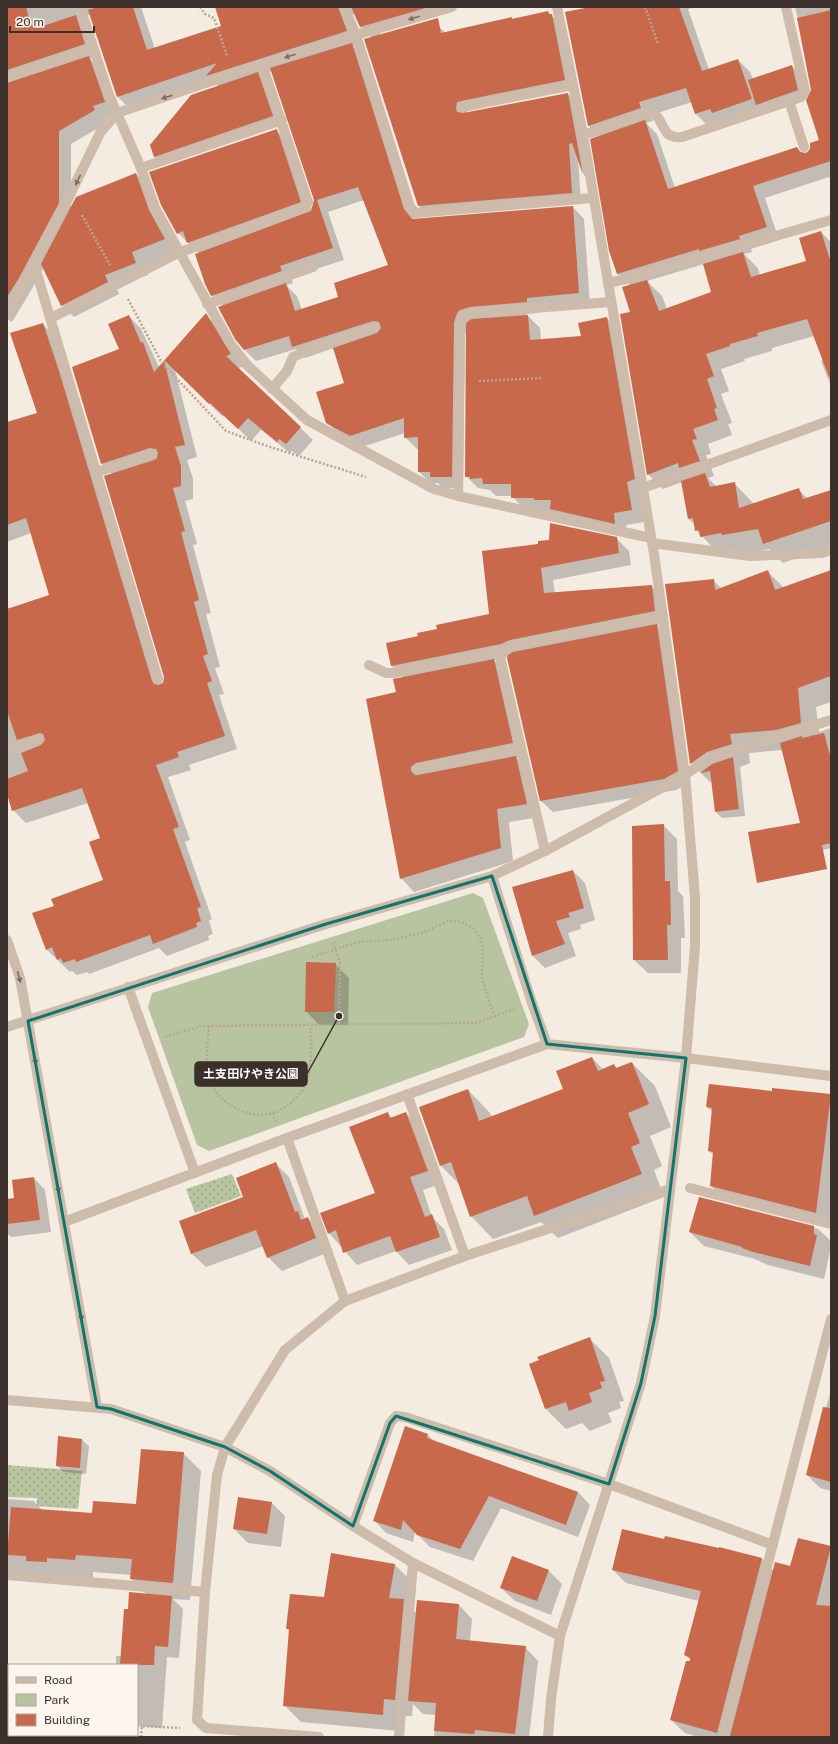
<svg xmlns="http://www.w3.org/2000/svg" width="838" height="1744" font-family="'Public Sans','Noto Sans JP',sans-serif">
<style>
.park{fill:#b8c4a0}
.garden{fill:url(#garden-dots)}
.shadow{fill:#0003;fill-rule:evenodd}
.building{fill:#c8694b}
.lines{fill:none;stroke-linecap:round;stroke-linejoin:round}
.path{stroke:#b9a596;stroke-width:2.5;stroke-dasharray:2 2;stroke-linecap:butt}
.service{stroke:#cdbbac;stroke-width:10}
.minor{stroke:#cdbbac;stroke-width:10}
.tertiary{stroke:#cdbbac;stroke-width:10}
.oneway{fill:#7d6f65}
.marked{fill:none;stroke:#0f766e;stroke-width:3;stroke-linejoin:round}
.leader{fill:none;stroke:#3b302b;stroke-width:1.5}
.callout-dot{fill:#3b302b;stroke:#fbf5ee;stroke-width:1.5}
.callout{fill:#3b302b;stroke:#3b302b;stroke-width:1.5}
.callout-label{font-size:12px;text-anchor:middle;font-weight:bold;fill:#fff}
</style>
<defs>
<pattern id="garden-dots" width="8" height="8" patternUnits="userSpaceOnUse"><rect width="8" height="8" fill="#b8c4a0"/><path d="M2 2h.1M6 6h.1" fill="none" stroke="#97a083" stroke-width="1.8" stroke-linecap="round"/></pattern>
</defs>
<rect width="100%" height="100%" fill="#f4ebe1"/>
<polygon class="park" points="473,893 483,898 529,1024 524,1037 209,1151 197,1145 148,1007 152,993"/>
<g class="garden">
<polygon points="232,1174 241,1196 195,1213 186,1189"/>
<polygon points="7,1465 82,1471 78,1509 37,1506 37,1498 7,1497"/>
<polygon points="7,1721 9,1721 9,1735 134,1735 134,1737 7,1737"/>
</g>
<g class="shadow">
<path d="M7 7H141L155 49 222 26 216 7H436L378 26 381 39 439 27 446 33 511 18 513 19 548 12 551 15 561 24 574 89 470 109 465 114 568 94 577 103 591 182 584 175 578 158 581 202 428 215 419 206 372 38 361 27 355 13 351 16 359 44 353 46 363 56 414 220 573 207 584 219 590 305 538 310V313L526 314 540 328 541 340 582 337 607 318 619 330 646 491 639 494 644 522 626 525 627 535 547 512 545 510 524 509 512 496H496L490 490 478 488 466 476 467 329 465 335 463 488H443L438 483H431L419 472V449H417L405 437V433L362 447 339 434 327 423 346 383 334 348 305 358 296 349 256 361 245 350 223 306 212 295 199 253 178 233 276 130 289 143 312 210 315 200 272 71 260 75 267 82 281 125 163 165 154 156 219 87 213 81 131 110 118 97 90 14 87 16 97 56 90 59 102 70 117 114 105 118 107 123 71 144V209L136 174 148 186 176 251 144 265 148 275 116 287 119 294 74 317 62 305 44 267 29 294 12 322 7 319ZM364 200 389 266 339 298 302 310 297 296 286 285 293 283 291 277 344 260 328 212Z"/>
<path d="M595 7H695L688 9 709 70 738 60 750 72 753 79 792 66 799 73 804 96 708 126 695 113 692 102 651 115 653 121 646 123 657 134 675 188 797 148 803 154 809 152 821 141 808 60 795 7H831V179L829 177 765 198 779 240 751 249 752 252 744 254 758 268 760 276 807 262 821 232 831 242V386L821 361 824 360 814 336 772 348V351L744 359 745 361 721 369 729 391 721 394 732 423 728 424 732 435 708 444 711 454 706 455 714 476 708 478 717 487 734 483 754 504 798 489 808 499 831 491V546L783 563 769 549 742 554 720 555 696 530 695 525 689 519 682 482 663 489 648 474 630 285 618 274 610 251 600 137 589 126 566 12ZM704 264 712 292 667 309 662 296 647 281Z"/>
<polygon points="206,315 218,327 242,367 238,368 313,440 299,456 292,451 290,453 261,430 251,441 224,415 222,416 175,370 197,457 187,460 193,479 193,499 185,501 197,544 193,545 211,613 206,614 220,667 215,668 224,694 219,695 237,749 189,765 191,770 168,777 190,840 185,842 212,919 209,921 213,934 208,936 209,940 167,956 159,948 89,974 87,972 77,975 72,971 70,972 46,949 55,906 105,881 101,838 88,803 26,823 13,810 7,791 7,606 10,609 50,595 31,533 7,542 7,423 39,413 43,324 55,337 72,385 163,686 165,677 113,475 101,463 121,350 129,316 141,329 159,367"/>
<polygon points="616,538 629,551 631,565 553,580 555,594 651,586 664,599 667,623 657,625 668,636 689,783 676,790 553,812 541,801 508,657 494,660 506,673 526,756 517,758 529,770 540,817 509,822 513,861 414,892 401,878 397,693 404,678 392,666 388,644 419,637 491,615 483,552"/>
<polygon points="831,571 831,702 816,707 819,732 831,728 831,848 822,850 782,750 749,753 750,763 740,767 745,816 722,818 716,812 712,781 710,782 691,763 713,580 722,589 768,572 784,588"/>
<polygon points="663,825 677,839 678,891 683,896 685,938 681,938 681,973 648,973 634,960"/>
<polygon points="573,871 585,883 595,920 580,925 581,929 568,933 576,956 545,968 533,956 513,888"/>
<polygon points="335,964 349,978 348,1025 319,1025 306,1011"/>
<polygon points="592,1058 603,1069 614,1065 618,1069 632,1063 655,1086 671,1127 650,1136 662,1166 654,1170 664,1197 558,1238 541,1222 493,1239 471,1216 459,1184 441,1166 468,1090 490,1113 492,1117 564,1089"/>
<polygon points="773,1092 831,1096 831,1227 725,1199 711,1186 714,1155 709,1151 713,1112 707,1107"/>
<polygon points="406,1113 419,1126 440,1184 423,1190 432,1217 444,1229 452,1250 409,1265 396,1251 357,1265 329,1233 376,1193 388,1114 392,1118"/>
<polygon points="276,1164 289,1177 305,1219 308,1218 322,1232 329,1252 282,1271 268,1257 264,1246 206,1267 192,1254 180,1222 245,1197"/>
<polygon points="34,1178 45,1190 51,1232 11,1237 7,1233 7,1200 15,1199"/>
<polygon points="700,1198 818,1229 831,1241 831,1247 824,1279 768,1265 755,1259 704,1246 690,1232"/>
<polygon points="589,1338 609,1358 624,1401 619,1402 621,1408 608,1413 612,1422 590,1431 582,1423 566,1429 546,1409 530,1365"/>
<polygon points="831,1390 831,1491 820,1488 807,1475"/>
<polygon points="428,1435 435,1442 578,1492 590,1505 578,1537 501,1508 473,1561 430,1547 415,1532 413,1542 386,1533 374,1520"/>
<polygon points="82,1440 89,1446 86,1474 64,1472 57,1466"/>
<polygon points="183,1453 201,1471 190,1600 173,1599 183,1609 179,1658 167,1657 162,1728 137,1726 137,1665 116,1665 116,1656 122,1656 129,1610 147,1595 131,1579 132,1575 93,1572 93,1578 7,1571 7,1499 34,1501 42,1510 93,1514 137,1505"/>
<polygon points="272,1503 285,1516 281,1547 248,1543 234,1529"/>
<polygon points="798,1539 831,1547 831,1737 698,1737 685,1733 671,1720 690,1662 691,1660 686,1655 699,1601 626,1583 613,1570 665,1541 720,1549 720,1548 762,1559 774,1571 791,1567"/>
<polygon points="395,1565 412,1582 407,1604 416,1613 417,1601 459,1605 472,1619 470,1641 525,1647 538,1661 529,1737 434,1737 436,1715 423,1714 413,1704 412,1716 401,1716 400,1731 301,1722 284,1705 290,1631 287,1628 324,1598"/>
<polygon points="549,1571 562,1584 551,1615 515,1601 501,1588"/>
</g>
<g class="building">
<polygon points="7,7 26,7 31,26 36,25 37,28 76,15 85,44 7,70"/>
<polygon points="98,7 133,7 147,50 221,26 215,7 338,7 347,31 206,76 217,63 117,97 88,10"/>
<polygon points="351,7 429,7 360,27"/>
<polygon points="590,7 679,7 702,71 738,59 752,99 712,113 710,109 695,114 686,88 639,102 641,108 588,126 565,12"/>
<polygon points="831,10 831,161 753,186 767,227 739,236 740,239 699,251 699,249 617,274 609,251 590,139 645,120 668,189 797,147 800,152 806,153 810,149 810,143 819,140 806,100 811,90 797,18"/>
<polygon points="548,11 549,14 552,14 565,80 461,101 457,102 456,108 457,112 463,113 568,93 583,175 572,143 569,144 572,193 418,206 364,39 438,18 441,33 512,17 512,19"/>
<polygon points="352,43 404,209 412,219 573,206 579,293 527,298 527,302 470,307 460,310 457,313 454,323 452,477 430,477 430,472 418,472 418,437 404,438 404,418 350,436 326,423 316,392 344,383 333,348 377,333 381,328 379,322 373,321 292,347 289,336 244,350 235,339 218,307 286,283 295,311 338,297 334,283 388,265 358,187 317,200 333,248 280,266 282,271 211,296 205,284 195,254 311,211 314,200 270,68"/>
<polygon points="89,56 105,102 93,106 95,110 59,131 59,203 19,278 7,297 7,83"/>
<polygon points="792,65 798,90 756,105 748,80"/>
<polygon points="258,72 273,116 154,157 150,145 191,95"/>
<polygon points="277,129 301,202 187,243 183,231 177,234 161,205 149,172"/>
<polygon points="136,173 149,210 165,239 132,252 136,263 105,275 108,282 61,306 41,264 76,197"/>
<polygon points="821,231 831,263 831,377 829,377 807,319 757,333 758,336 730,344 730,346 706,354 714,376 707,379 717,408 714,409 718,420 693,429 697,439 692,440 700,461 679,468 678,463 647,475 620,314 630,312 622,287 647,280 659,311 711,292 703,264 743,252 751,277 806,261 799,238"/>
<polygon points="206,313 231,354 226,356 301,427 286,444 279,439 277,442 248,418 238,429 210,403 209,404 164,360 185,445 175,447 181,466 181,486 173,488 185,531 181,532 199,600 194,602 208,654 203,656 212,681 207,683 225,736 177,752 179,757 156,765 179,827 173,829 201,907 197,908 201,921 196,923 197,927 153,944 150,935 76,962 75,959 63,963 61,958 57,960 52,947 46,950 32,913 54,906 51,899 103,880 89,842 100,838 82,788 12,811 7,794 7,779 28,771 21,753 41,745 45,740 43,734 40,733 17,740 7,711 7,609 49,595 26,518 7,525 7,422 37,413 10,333 43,323 59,371 152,681 154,684 159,685 163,683 164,677 104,476 154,460 157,458 158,452 156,449 150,448 101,464 72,367 119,349 108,324 129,315 141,343 143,342 154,372"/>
<polygon points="528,315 530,340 581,336 578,323 607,317 635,479 627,482 632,510 614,513 615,524 550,509 551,500 534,500 534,498 511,498 511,484 483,484 482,478 470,479 470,477 465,477 466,324 468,321 472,319"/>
<polygon points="705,473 710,487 735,482 739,508 799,488 803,499 831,490 831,521 763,544 758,529 722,535 721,533 700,537 699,530 695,531 693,518 688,519 681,481"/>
<polygon points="550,523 617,537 619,553 541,568 544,593 652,585 655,611 510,640 501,644 391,666 386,643 418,636 417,633 437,629 436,625 489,614 482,551 538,544 538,541 549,540"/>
<polygon points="768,570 775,590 831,570 831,676 798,688 801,723 776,730 730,734 732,744 707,752 690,764 665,584 714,579 715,590"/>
<polygon points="657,624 678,771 664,779 540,801 507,658 508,655 513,652"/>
<polygon points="494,659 513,743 416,763 411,767 411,771 415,775 418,775 516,756 527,804 497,809 501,848 400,879 366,699 396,692 393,679"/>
<polygon points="824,733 831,759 831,843 822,845 827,869 757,883 748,832 800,823 780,743 802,736 802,738"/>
<polygon points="733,757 739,809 715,812 710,771 700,773 712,764"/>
<polygon points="664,824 665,881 670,881 671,925 667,925 668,960 633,960 632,826"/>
<polygon points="573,870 584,908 568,913 570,917 556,921 565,944 532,956 512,887"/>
<polygon points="306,962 336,963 334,1012 305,1012"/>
<polygon points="592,1057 598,1071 614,1064 616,1068 632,1062 649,1104 628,1113 640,1143 631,1147 642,1174 534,1216 527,1196 470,1217 451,1162 440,1166 419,1107 468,1089 479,1121 563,1089 556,1071"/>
<polygon points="709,1084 772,1091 772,1088 831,1094 816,1213 710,1186 713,1152 708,1151 712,1108 706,1107"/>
<polygon points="388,1112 390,1118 406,1112 428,1171 410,1177 425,1217 432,1214 440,1237 396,1252 390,1236 343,1253 336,1230 328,1234 320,1213 375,1193 349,1127"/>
<polygon points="276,1162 295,1212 298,1211 301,1220 308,1217 316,1238 267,1258 256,1230 191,1254 179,1221 243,1197 236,1178"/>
<polygon points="34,1177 40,1220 7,1224 7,1199 14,1198 12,1180"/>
<polygon points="699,1197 814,1226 814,1234 817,1235 810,1266 753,1252 742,1248 742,1247 689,1232"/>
<polygon points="590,1337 605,1381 600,1382 602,1388 589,1393 592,1402 569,1411 566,1402 545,1409 529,1364 539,1360 537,1357"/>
<polygon points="823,1407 831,1408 831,1482 806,1475"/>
<polygon points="405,1426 428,1434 427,1438 578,1492 566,1525 489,1496 460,1549 417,1535 403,1520 401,1530 373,1521"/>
<polygon points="58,1436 82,1439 80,1468 56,1466"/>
<polygon points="141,1449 184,1452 173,1583 130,1579 132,1559 76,1555 75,1560 47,1558 47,1562 26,1561 26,1556 7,1555 11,1507 92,1513 93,1501 136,1504"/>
<polygon points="238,1497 272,1502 267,1534 233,1529"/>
<polygon points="622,1529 664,1539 665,1536 719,1548 719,1547 762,1558 717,1733 670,1720 686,1661 690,1661 690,1658 684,1655 701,1591 612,1570"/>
<polygon points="798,1538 831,1546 816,1605 831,1606 831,1737 730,1736 775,1562 790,1566"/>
<polygon points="331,1553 395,1564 389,1598 404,1599 395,1700 384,1699 383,1715 283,1706 289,1629 286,1629 290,1594 324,1597"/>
<polygon points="512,1556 549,1570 537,1601 500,1588"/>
<polygon points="129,1592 172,1596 168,1647 155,1646 154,1665 120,1665 124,1609 128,1609"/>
<polygon points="417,1600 459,1604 456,1639 526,1646 515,1734 475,1730 474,1734 434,1731 436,1703 408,1701"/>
</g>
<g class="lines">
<g class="path">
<polyline points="200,7 205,14 214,18 227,56"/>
<polyline points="645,7 658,44"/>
<polyline points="82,215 110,265"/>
<polyline points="128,299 162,363 226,431 270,447 366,477"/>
<polyline points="479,381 543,378"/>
<polyline points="333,943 340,962 339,1025"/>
<polyline points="312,957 358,942 392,940 422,933 448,921 461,922 473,928 480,938 483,948 482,979 494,1016"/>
<path d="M209 1026C208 1042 205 1062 209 1078 216 1103 248 1120 273 1113 285 1109 297 1099 304 1088 313 1073 311 1042 311 1025"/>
<polyline points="165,1037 201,1026 476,1023 514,1009"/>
<polyline points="272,1113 276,1122"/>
<polyline points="7,1715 9,1715"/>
<polyline points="137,1726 142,1726"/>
<polyline points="56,1737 56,1735"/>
<polyline points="141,1737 142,1726 180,1728"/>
</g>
<g class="service">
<polyline points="7,77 93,48"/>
<polyline points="789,101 804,147"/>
<polyline points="462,107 573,85"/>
<polyline points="34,264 158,679"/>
<polyline points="207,304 313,267"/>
<polyline points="51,318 178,253"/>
<polyline points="272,389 287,371 293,357 306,351 375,327"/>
<polyline points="97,472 152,454"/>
<polyline points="458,496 460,323 463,316 471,313 611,302"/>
<polyline points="369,665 386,673 393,673 503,650"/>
<polyline points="7,751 39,739"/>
<polyline points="417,769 521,748"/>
<polyline points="690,1188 831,1224"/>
</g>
<g class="minor">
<polyline points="80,7 109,95 141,168 155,208 230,343 247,365 307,420 434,489 458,496 651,538"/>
<polyline points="344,7 356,35 410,207 415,213 593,198"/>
<polyline points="557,7 583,134 654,554 685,775"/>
<path d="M583 134 594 132 646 113 653 112C666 123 661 139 682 137L801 97 805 91 786 7"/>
<polyline points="141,168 282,120"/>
<polyline points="178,253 306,207 308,202 262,64"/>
<polyline points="608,283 626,279 831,220"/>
<polyline points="7,314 67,201 100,133 117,113 262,64 356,35 452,7"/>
<polyline points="643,488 831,420"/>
<polyline points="652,543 750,556 822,553 831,550"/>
<polyline points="545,851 500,657 503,650 511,646 663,616"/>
<polyline points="492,876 532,1003 547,1044"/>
<polyline points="7,940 20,978 97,1407"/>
<polyline points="128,987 195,1173"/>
<polyline points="7,1027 326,924 492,876 545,851 663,787 685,775 709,758 831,720"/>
<polyline points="407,1094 465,1256"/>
<polyline points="287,1138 345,1301"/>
<polyline points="64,1222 287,1138 547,1044 686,1058 831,1076"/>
<polyline points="7,1400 111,1409 225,1447 270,1471 353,1526 413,1563 560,1636"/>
<polyline points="353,1526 390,1423 396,1416 405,1417 609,1484 773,1545"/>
<polyline points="7,1575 205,1592"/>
<polyline points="319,1737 206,1728 197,1720 205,1592 217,1475 225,1447 285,1350 345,1301 465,1256 670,1189"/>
<polyline points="399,1737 413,1563"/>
<polyline points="723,1737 831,1319"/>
</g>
<polyline class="tertiary" points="548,1737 551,1699 560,1636 641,1383 655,1316 686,1058 695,946 695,897 685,775"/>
</g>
<defs><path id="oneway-solid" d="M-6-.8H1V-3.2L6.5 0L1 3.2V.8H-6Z"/></defs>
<g class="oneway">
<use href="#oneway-solid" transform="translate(414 18) rotate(164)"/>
<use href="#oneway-solid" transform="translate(290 56) rotate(162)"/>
<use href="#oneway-solid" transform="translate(167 97) rotate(162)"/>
<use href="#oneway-solid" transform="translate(78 180) rotate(115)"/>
<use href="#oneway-solid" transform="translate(19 977) rotate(75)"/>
<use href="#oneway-solid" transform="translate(35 1059) rotate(80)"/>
<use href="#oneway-solid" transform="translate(58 1187) rotate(80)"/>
<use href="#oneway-solid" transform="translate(81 1315) rotate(80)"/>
</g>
<path class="marked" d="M492 876 547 1044 686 1058 655 1316 641 1383 609 1484 396 1416 390 1423 353 1526 270 1471 225 1447 111 1409 97 1407 28 1021 326 924Z"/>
<path class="leader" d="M339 1016L307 1074"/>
<circle class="callout-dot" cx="339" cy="1016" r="4"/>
<rect class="callout" x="195" y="1062" width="112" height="24" rx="4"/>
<g class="callout-label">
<text x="251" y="1078">土支田けやき公園</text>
</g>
<rect width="838" height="1744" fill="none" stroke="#3b302b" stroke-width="16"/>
<rect x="8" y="1664" width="130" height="72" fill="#fbf5ee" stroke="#aea6a0"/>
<rect x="16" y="1677" width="20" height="6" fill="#cdbbac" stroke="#aea6a0"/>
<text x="44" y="1684" font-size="12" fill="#3b302b">Road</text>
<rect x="16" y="1694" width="20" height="12" fill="#b8c4a0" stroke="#aea6a0"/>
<text x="44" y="1704" font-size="12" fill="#3b302b">Park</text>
<rect x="16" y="1714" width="20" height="12" fill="#c8694b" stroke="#aea6a0"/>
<text x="44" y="1724" font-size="12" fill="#3b302b">Building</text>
<path d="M10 26v6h84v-6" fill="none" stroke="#3b302b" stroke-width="2"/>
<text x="16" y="26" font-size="12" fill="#3b302b" stroke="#fbf5ee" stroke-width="3" paint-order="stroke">20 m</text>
</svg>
